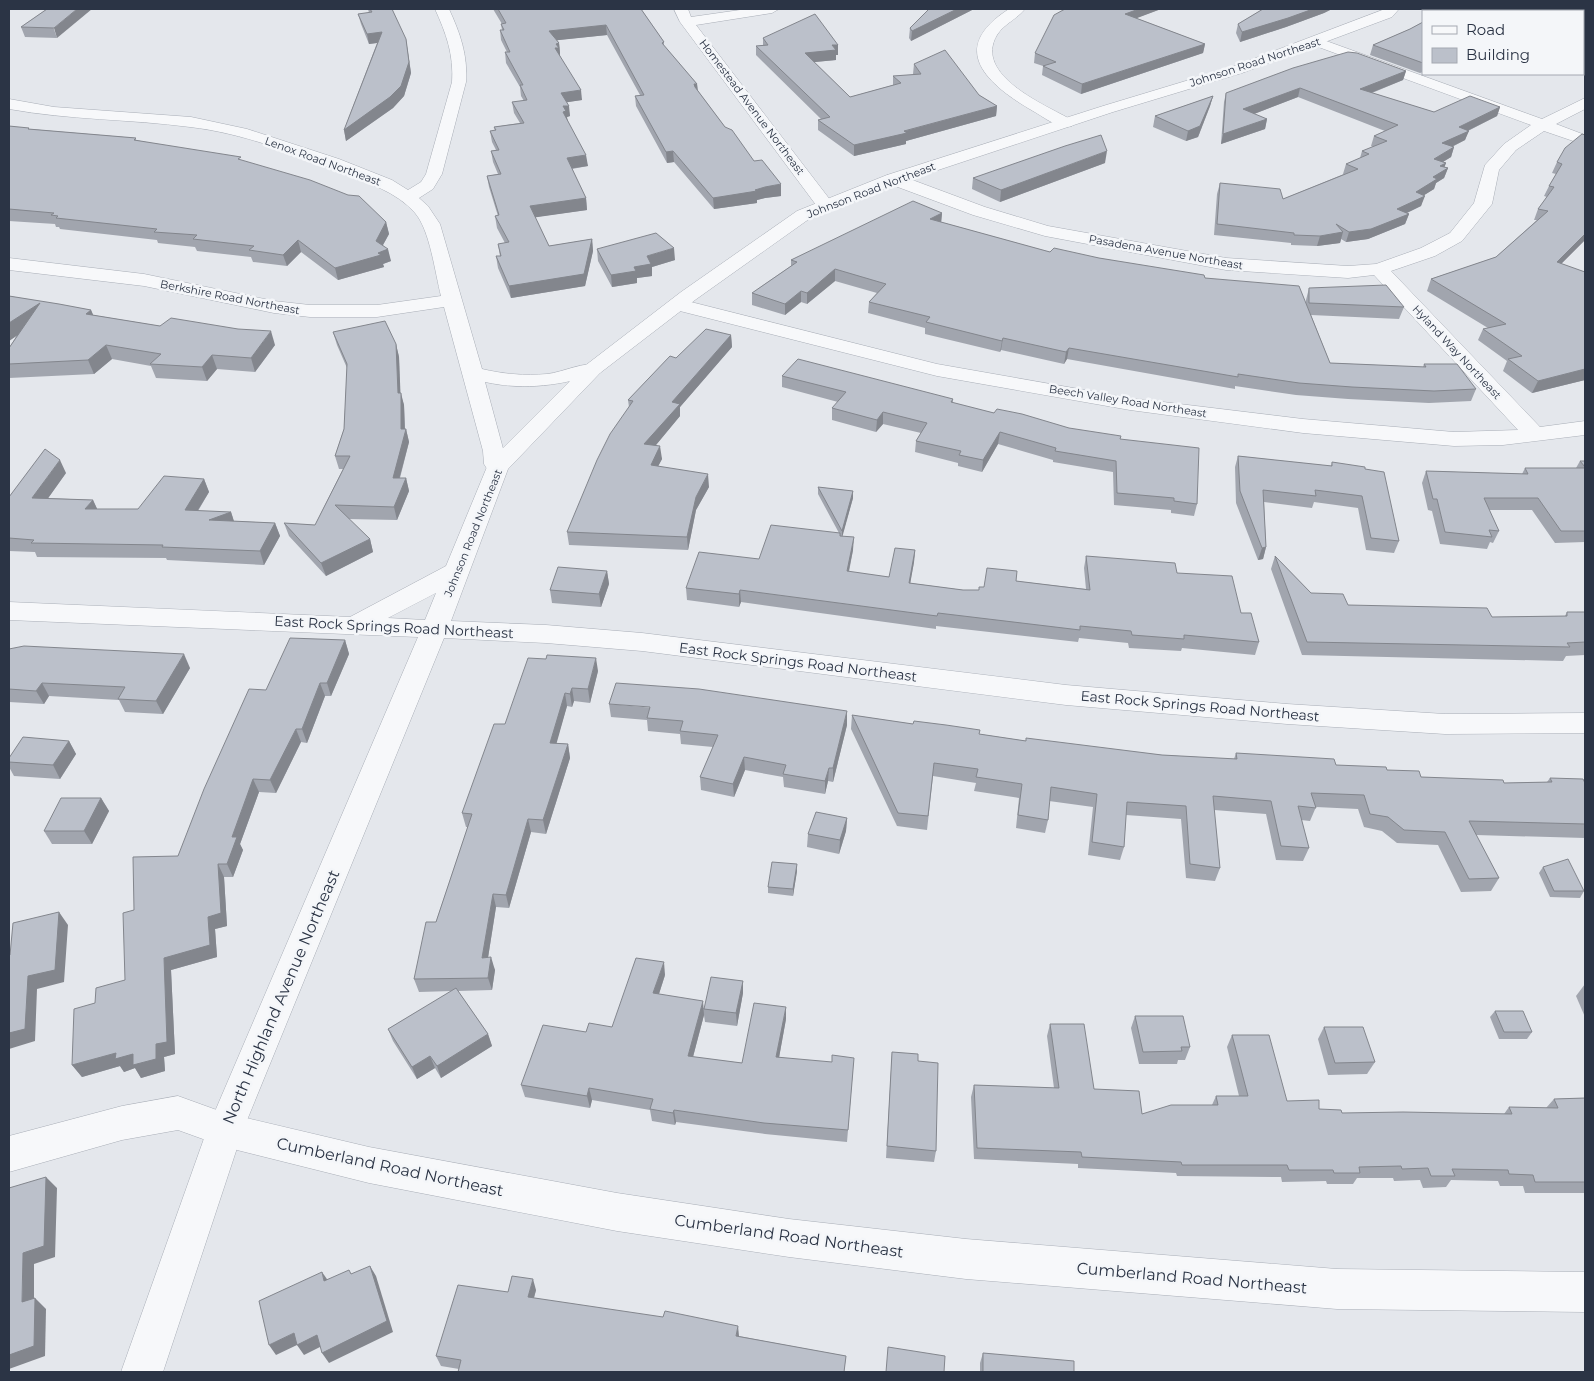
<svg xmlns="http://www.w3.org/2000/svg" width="1594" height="1381" font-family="Montserrat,sans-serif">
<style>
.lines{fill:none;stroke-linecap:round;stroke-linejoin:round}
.minor-casing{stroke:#a9aeb7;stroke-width:1}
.tertiary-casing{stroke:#a9aeb7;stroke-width:1}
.minor{fill:#f7f8fa;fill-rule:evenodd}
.tertiary{fill:#f7f8fa;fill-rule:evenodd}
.wall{fill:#a1a5ae}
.shaded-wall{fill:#83868d}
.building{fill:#bbc0ca;stroke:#83868d}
.labels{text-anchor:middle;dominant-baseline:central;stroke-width:5;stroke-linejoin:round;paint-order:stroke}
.far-street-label{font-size:11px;fill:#2b3445;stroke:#f4f6f9}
.street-label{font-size:14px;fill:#2b3445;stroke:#f4f6f9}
.near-street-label{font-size:16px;fill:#2b3445;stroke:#f4f6f9}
</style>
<rect width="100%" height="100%" fill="#e4e7ec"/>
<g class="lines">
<defs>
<g id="minor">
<path d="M435 9H449C460 33 468 55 466 82L442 174 433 189 419 198 428 206 440 224 482 369C503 374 525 376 547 374 564 372 584 361 600 365L603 369 600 373C562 385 526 391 485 382L508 467 505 472 497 474 489 472 484 464 483 451 444 307 377 317H310L274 313 144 286 9 270V258L144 274 274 301 310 305H377L441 296C435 273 430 230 415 213 397 192 368 183 343 173 294 153 242 133 190 127 130 119 69 120 9 109V99L54 107 191 117 247 129 339 159 392 180 408 190 421 182 426 174 452 82C454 55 446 33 435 9Z"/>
<polygon points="674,9 688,9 691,17 747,9 779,9 772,13 696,25 831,201 834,205 831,209 819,209 680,22"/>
<path d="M1009 9H1025C1017 19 1004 24 997 35 973 75 1045 105 1072 120L1074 123 1072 126C1059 130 1044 117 1033 111 988 85 946 49 1009 9Z"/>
<polygon points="1318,38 1542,119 1585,98 1585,109 1556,124 1585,135 1585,145 1544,131 1516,150 1499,170 1492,204 1462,241 1435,256 1391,271 1540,427 1585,421 1585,435 1503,445 1454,446 1303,433 1130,410 937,376 672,309 669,305 672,301 679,299 937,364 1130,398 1303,419 1454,432 1518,430 1374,275 1348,278 1226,270 1045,236 973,215 887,183 885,179 887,175 899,175 985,207 1048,226 1226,258 1348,266 1376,264 1421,248 1450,233 1474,203 1485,165 1504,144 1531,125 1313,45 1311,42 1313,39"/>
<polygon points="178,1096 225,1113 369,1147 617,1193 789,1219 966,1239 1337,1269 1585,1272 1585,1312 1337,1309 966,1279 789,1257 617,1231 369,1183 225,1147 178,1130 122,1140 9,1172 9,1136 122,1106"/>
</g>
<path id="tertiary" d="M1385 9H1399L1392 17 1242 73 1113 112 899 183 809 219 695 300 600 373 508 469 451 621 546 625 642 633 1066 685 1287 704 1445 714 1585 713V733L1445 734 1287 724 1066 705 642 651 546 643 444 638 243 1130 163 1372H121L207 1130 418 637 9 620V602L350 617 446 566 489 462 586 365 681 292 797 211 887 175 1103 106 1232 67ZM436 593 425 620 388 618Z"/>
</defs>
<use href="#minor" class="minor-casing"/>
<use href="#tertiary" class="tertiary-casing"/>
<use href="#minor" class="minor"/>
<use href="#tertiary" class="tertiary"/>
</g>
<g class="wall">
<polygon points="47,9 57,38 25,37 21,27"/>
<polygon points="368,9 392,9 409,60 411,73 404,96 393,108 346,141 344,130 377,43 369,44 361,24 358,14 369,13"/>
<polygon points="493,9 641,9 664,42 664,46 697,84 698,91 725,127 754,161 781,196 765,198 757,200 757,203 714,209 674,162 667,163 636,106 635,96 640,95 607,35 557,40 559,43 560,53 560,56 582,100 567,102 570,116 567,117 567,120 588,166 572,169 586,198 587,210 535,217 549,246 592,239 593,251 585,286 511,298 498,268 496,256 500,256 498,244 505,243 497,228 495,216 498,216 489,187 487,176 498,174 493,162 491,151 496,150 492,142 490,131 495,131 494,127 520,123 514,113 512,102 524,101 521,96 520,87 506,63 505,52 507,52 501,40 500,30 502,30 501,24 502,24"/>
<polygon points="929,9 974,9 911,41 909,38 910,28"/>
<polygon points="1065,9 1161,9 1136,18 1205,44 1203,53 1081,94 1042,75 1043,66 1034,63 1035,53"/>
<polygon points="1263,9 1332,9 1324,13 1286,27 1240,42 1236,33 1238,24"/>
<polygon points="1441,9 1520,9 1519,11 1437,11"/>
<polygon points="1423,22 1423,72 1420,73 1370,55 1373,45 1410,29"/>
<polygon points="763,38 838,45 838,55 836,55 836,60 814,62 850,97 893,85 893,76 914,75 913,74 914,64 979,95 997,106 996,116 906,141 906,144 854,156 818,130 818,120 821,119 756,55 756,46 763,45"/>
<polygon points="1406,71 1403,80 1372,93 1434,112 1500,107 1497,116 1468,131 1465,140 1452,147 1454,147 1451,157 1443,162 1446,163 1444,167 1448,168 1444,178 1436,183 1434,189 1424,195 1421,206 1407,213 1409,214 1405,224 1368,239 1346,242 1341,239 1340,243 1317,246 1291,245 1291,243 1214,235 1217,194 1220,183 1283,199 1344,174 1343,174 1346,164 1360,158 1362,151 1373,147 1371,146 1374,136 1385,131 1298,97 1254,114 1267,119 1265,129 1221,144 1224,102 1226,93"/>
<polygon points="1213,96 1210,106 1198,137 1186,141 1153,127 1155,116"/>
<polygon points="9,126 30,129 136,138 136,140 242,161 386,222 389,234 383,245 391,261 383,264 384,267 338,280 301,252 287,266 253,262 251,257 197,251 195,247 158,243 157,240 60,229 59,227 56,227 55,224 9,221"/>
<polygon points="1585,135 1585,242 1584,241 1561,264 1585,272 1585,380 1532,393 1503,371 1507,361 1478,340 1483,329 1488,328 1427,291 1431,279 1496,257 1537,220 1534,220 1538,209 1547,197 1544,196 1549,186 1556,174 1552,173 1557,162"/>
<polygon points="1105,163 1000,202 972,189 973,178"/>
<polygon points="942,213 941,222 1050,252 1099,258 1205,278 1306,302 1306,300 1309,288 1404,307 1399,319 1311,315 1330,363 1423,367 1424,364 1476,389 1471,401 1429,403 1348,399 1296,395 1235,386 1235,389 1067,359 1064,364 1001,350 1000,352 925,334 925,328 868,313 869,302 877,293 835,281 807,304 801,302 785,315 752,305 752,293 791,266 791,260"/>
<polygon points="597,249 675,260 652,267 652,276 637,278 637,283 612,287 598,261"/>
<polygon points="9,296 91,310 93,315 275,345 255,372 217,369 207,381 156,378 151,366 112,359 94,374 9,378 9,348 17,335 9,341"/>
<polygon points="333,332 396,344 399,357 400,393 404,405 405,429 406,429 409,442 400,478 406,478 409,491 397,520 348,519 370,539 373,552 326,576 289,536 284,523 315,525 343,469 339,469 335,456 344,429 347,368 337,345"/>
<polygon points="731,335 732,347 680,407 680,416 656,445 662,459 658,466 709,487 696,510 688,550 569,545 567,532 629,407 628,400 676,358"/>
<polygon points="782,376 953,399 953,403 994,413 1120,439 1197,504 1194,516 1171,513 1171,510 1114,505 1113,472 1053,462 1053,460 998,444 982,472 958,466 958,463 915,452 916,441 921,433 883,424 876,432 832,420 832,408 838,402 782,387"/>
<polygon points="1238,456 1331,466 1332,462 1365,469 1399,541 1394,553 1366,550 1358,508 1314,502 1312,508 1264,502 1266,547 1263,559 1258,560 1236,503 1235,467"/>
<polygon points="1580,461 1585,461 1585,542 1555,543 1532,510 1489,510 1499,531 1493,543 1490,542 1487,549 1440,544 1432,511 1428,510 1422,483 1426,471 1522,474 1525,468 1576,468"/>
<polygon points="66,473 48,498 93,500 97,509 138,509 204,479 209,492 198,511 231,512 234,521 275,523 280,536 264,565 167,560 166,558 37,557 35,552 9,551 9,497"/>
<polygon points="818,487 853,491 853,498 842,536 853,550 849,572 889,577 915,550 914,562 910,583 963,590 979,590 984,587 1016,581 1086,589 1084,568 1086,556 1177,573 1241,613 1259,642 1255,655 1182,648 1181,651 1129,648 1128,643 1079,638 1078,642 936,626 936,629 741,602 739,607 687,600 686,588 759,559 839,533 818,494"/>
<polygon points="1275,556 1311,593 1348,605 1492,617 1565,616 1567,612 1585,612 1585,655 1566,656 1563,661 1302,655 1271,569"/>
<polygon points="607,571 609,584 601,607 552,603 550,590"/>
<polygon points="345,640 349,654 331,696 325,696 307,743 301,742 276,793 259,792 240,844 243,850 233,877 224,877 227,926 215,929 217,957 171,970 175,1054 164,1057 165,1071 141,1078 135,1068 124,1072 120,1066 82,1077 72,1065 95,1003 125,980 134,910 178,856 266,690"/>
<polygon points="9,649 190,668 163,714 125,712 119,700 49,696 44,704 9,702"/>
<polygon points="598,671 590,703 574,701 572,707 567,706 556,743 568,744 570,758 546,834 531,832 509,908 496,907 488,958 495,970 492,990 458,991 488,1034 492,1046 441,1078 435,1068 417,1079 393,1041 388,1029 452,991 419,992 414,979 436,922 468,827 466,827 462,813 505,724"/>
<polygon points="609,704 847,725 833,782 828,781 825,794 784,787 783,777 745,770 734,797 701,790 700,777 713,747 681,744 680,734 648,731 647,720 611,717"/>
<polygon points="852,715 1026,741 1162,755 1234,759 1236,753 1336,765 1387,770 1421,777 1504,783 1547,782 1550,778 1585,783 1585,838 1476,835 1499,878 1491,891 1461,892 1438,845 1397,843 1382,831 1364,827 1358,809 1316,807 1310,821 1301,820 1309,848 1303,861 1276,860 1266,814 1214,810 1220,868 1215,881 1186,878 1181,819 1126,815 1124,847 1120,860 1088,855 1093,807 1049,801 1048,820 1045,833 1016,828 1019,798 974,791 976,783 933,776 927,830 897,826 851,729"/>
<polygon points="69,741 76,754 60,779 14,776 9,767 9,758"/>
<polygon points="101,798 109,811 92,844 52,844 44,831"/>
<polygon points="847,818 846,831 839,854 807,847 808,834"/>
<polygon points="1543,867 1584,891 1580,898 1550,897 1539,873"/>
<polygon points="797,871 793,896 768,893 768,887"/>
<polygon points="665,975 659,994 704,1008 743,981 743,993 737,1026 705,1022 704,1015 693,1057 742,1063 786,1019 779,1057 853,1070 847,1142 765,1134 676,1122 675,1125 652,1121 650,1110 592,1100 590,1108 525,1097 521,1085 586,1032 612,1027"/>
<polygon points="1585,984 1585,1017 1576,996"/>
<polygon points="1495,1011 1532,1032 1527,1039 1499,1039 1490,1017"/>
<polygon points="1135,1016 1190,1047 1185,1060 1178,1060 1177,1064 1139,1064 1131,1028"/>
<polygon points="1050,1024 1094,1089 1142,1114 1212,1105 1216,1096 1239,1096 1227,1047 1232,1035 1287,1101 1319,1109 1342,1113 1504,1114 1509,1107 1546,1108 1554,1099 1585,1098 1585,1193 1525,1193 1523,1186 1500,1186 1498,1181 1451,1180 1446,1187 1423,1188 1420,1180 1394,1181 1393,1178 1357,1178 1353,1184 1327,1184 1326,1181 1282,1182 1281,1177 1177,1176 1176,1173 1078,1168 1078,1164 974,1159 971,1097 974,1085 1054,1088 1047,1036"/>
<polygon points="1324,1027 1375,1062 1367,1074 1328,1075 1318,1039"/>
<polygon points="892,1052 918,1061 936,1151 934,1162 886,1158"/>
<polygon points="536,1290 534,1298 846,1356 844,1372 458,1372 459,1369 441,1366 436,1356 508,1292"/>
<polygon points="983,1353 1074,1372 980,1372 980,1363"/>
</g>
<g class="shaded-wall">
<polygon points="77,9 92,9 57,38 54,28"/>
<polygon points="957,9 974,9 911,41 912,31"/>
<polygon points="1139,9 1161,9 1124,23 1125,14"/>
<polygon points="1313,9 1332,9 1324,13 1286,27 1240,42 1242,32"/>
<polygon points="1486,9 1492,9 1491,11 1482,11"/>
<polygon points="606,25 607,35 550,41 549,31"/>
<polygon points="382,32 384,42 369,44 367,34"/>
<polygon points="406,39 411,73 404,96 393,108 346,141 344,130"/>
<polygon points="559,43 560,53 560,58 555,48 556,44"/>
<polygon points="1205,44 1203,53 1081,94 1082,84"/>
<polygon points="832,45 838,45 838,55 836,55 836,60 805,63 805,53"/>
<polygon points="1585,58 1585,66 1583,67 1583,64"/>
<polygon points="1406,71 1403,80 1358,98 1360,89"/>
<polygon points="694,84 697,84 698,94 695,95"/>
<polygon points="1300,88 1298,97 1241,119 1243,109"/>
<polygon points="581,90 582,100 562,103 561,93"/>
<polygon points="1213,96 1210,106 1198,137 1186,141 1188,131"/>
<polygon points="563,106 569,106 570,116 567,117 568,122 563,112"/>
<polygon points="997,106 996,116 906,141 906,144 854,156 854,145"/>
<polygon points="1500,107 1497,116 1461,134 1469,131 1465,140 1439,153 1442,143 1459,127"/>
<polygon points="1267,119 1265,129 1221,144 1223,134"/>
<polygon points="1454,147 1451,157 1431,169 1434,159"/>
<polygon points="673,151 674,162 667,163 666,152"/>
<polygon points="1107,151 1105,163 1000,202 1001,190"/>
<polygon points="586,155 588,166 568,169 567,158"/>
<polygon points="1446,163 1443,171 1448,168 1444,178 1436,183 1434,189 1418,199 1425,196 1421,206 1394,219 1397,209 1433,177 1440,166"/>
<polygon points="781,184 781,196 765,198 757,200 757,203 714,209 713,198 755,190 765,187"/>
<polygon points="586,198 587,210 531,218 530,206"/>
<polygon points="942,213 941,224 930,219"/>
<polygon points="1409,214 1405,224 1368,239 1346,242 1349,232"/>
<polygon points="386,222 389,234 379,252 376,241"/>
<polygon points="1343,232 1340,243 1317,246 1320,236"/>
<polygon points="1585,234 1585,238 1584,241 1552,273 1557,262"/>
<polygon points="592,239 593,251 585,286 511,298 509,286"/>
<polygon points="298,240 301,252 287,266 283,255"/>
<polygon points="674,248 675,260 652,267 652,276 637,278 637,283 612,287 611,275 634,267 647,256"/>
<polygon points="388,249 391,261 383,264 384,267 338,280 335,268"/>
<polygon points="835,269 835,281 807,304 807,293"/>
<polygon points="801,291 801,302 785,315 785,304"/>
<polygon points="40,303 46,316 9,341 9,323"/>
<polygon points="91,310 97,324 86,314"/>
<polygon points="271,331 275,345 255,372 251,358"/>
<polygon points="731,335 732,347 680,407 680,416 646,457 644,444 672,402"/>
<polygon points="1003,338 1001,350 1000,352 1002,341"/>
<polygon points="396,344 399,357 401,406 398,393"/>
<polygon points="106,345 112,359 94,374 88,360"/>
<polygon points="1069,348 1067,359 1064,364 1066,352"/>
<polygon points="212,355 217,369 207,381 202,367"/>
<polygon points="1585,369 1585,380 1532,393 1538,381"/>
<polygon points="401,393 404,405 405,434 406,429 409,442 396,491 393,478 401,429"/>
<polygon points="883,412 883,424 876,432 877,420"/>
<polygon points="1000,432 998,444 982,472 983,460"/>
<polygon points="660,446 662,459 652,478 651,465"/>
<polygon points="60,460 66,473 39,511 32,498"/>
<polygon points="708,474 709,487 696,510 688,550 687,537 696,497"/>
<polygon points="406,478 409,491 397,520 394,507"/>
<polygon points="204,479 209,492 190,523 185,510"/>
<polygon points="853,491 853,498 842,538 842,531"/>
<polygon points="93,500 99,513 85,509"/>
<polygon points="231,512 235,525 209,520"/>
<polygon points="275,523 280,536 264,565 260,551"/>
<polygon points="854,537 853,550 846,584 847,571"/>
<polygon points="370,539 373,552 326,576 321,563"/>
<polygon points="1266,547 1263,559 1258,560 1262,548"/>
<polygon points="915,550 914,562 908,596 909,583"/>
<polygon points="607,571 609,584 601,607 599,594"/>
<polygon points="740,590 741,602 739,607 739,594"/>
<polygon points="345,640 349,654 331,696 327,683"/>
<polygon points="184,654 190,668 163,714 156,701"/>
<polygon points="596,658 598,671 590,703 588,689"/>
<polygon points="42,683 49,696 44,704 36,691"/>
<polygon points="320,683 325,696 307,743 302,729"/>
<polygon points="572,688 574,701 572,707 570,694"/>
<polygon points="565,693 567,706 553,756 550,743"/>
<polygon points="847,711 847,725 833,782 833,768"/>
<polygon points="296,729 301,742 276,793 270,780"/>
<polygon points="69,741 76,754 60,779 53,765"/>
<polygon points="568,744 570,758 546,834 543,820"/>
<polygon points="744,757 745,770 734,797 733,784"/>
<polygon points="829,768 828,781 825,794 825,781"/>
<polygon points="253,779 259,792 240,844 243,850 233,877 227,864 232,837"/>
<polygon points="101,798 109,811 92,844 84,831"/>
<polygon points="847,818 846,831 839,854 840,840"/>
<polygon points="528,819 531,832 509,908 506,895"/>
<polygon points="218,864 224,877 227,926 215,929 217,957 171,970 175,1054 164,1057 165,1071 141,1078 135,1068 124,1072 120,1066 82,1077 72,1065 116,1053 164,958 208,917"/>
<polygon points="797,864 797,871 793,896 793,889"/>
<polygon points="493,894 496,907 486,970 482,958"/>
<polygon points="59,912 68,925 64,982 37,989 35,1041 9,1049 9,1033 28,976"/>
<polygon points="491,957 495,970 492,990 488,978"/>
<polygon points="664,962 665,975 655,1006 653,993"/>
<polygon points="743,981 743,993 737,1026 736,1013"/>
<polygon points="703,1001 704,1015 690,1068 688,1056"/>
<polygon points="786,1007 786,1019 777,1069 776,1057"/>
<polygon points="488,1034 492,1046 441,1078 437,1066"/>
<polygon points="430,1056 435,1068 417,1079 412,1067"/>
<polygon points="589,1088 592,1100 590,1108 587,1096"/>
<polygon points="674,1110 676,1122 675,1125 673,1113"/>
<polygon points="46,1177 57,1188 55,1257 34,1264 34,1313 22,1302 23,1253"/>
<polygon points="370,1266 376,1276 393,1332 329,1363 322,1353"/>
<polygon points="322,1272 329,1282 324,1281"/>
<polygon points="533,1279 536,1290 531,1308 528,1297"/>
<polygon points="35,1298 46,1309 45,1356 9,1369 9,1355"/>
<polygon points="738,1326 739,1336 736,1336"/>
<polygon points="294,1333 317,1335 324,1345 304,1355 297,1345 276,1355 269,1345"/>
</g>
<g class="building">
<polygon points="47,9 77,9 54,28 21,27"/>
<polygon points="370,9 392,9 406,39 409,62 401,86 390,97 344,130 382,32 367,34 358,14 372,12"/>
<polygon points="498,9 641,9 664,42 662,43 697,84 694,84 695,87 725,127 732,130 754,161 762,160 781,184 765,187 755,190 757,191 713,198 673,151 666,152 635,96 644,95 606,25 549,31 559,43 556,44 559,48 555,48 581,90 561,93 569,106 563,106 566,111 563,112 586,155 567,158 586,198 530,206 549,246 592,239 584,274 509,286 496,256 501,256 498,244 509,242 495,216 499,215 487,176 501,174 491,151 499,150 490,131 496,130 494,127 524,123 512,102 527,100 520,85 523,85 505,52 510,52 500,30 504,30 501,24 506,23"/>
<polygon points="929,9 957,9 912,31 910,28"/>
<polygon points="1065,9 1139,9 1125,14 1205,44 1082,84 1043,66 1056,62 1035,53 1054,15"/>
<polygon points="1263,9 1313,9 1288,18 1242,32 1238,24"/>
<polygon points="1441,9 1486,9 1482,11 1437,11"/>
<polygon points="815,14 838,45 832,45 836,50 805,53 850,97 901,83 893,76 921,74 914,64 945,50 979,95 997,106 904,131 907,133 854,145 818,120 830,117 756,46 768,45 763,38"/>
<polygon points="1585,20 1585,59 1583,58 1583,21"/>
<polygon points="1423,22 1423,63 1373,45 1410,29"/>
<polygon points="1348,52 1357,53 1406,71 1360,89 1434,112 1470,96 1500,107 1459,127 1469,131 1442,143 1454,147 1434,159 1446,163 1440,166 1448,168 1433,177 1437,179 1416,192 1425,196 1397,209 1409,214 1371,229 1349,232 1336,224 1343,232 1320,236 1294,235 1294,233 1217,224 1220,183 1280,189 1283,199 1358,169 1346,164 1369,154 1362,151 1387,141 1374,136 1398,125 1300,88 1243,109 1267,119 1223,134 1226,93 1293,68"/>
<polygon points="1213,96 1200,126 1188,131 1155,116"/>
<polygon points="9,126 29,128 28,129 136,138 134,140 241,157 238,159 310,180 348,195 359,196 386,222 376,241 388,249 378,253 381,255 335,268 298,240 283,255 249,250 254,246 193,239 197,235 154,232 157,229 56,218 58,216 51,215 54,213 9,209"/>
<polygon points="1582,134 1585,135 1585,234 1557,262 1585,272 1585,369 1538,381 1508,359 1522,356 1483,329 1506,324 1431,279 1496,257 1548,211 1538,209 1554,187 1549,186 1562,164 1557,162 1565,148"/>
<polygon points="1101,135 1107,151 1001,190 973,178 1065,146"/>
<polygon points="913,201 942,213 930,219 1050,252 1054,248 1099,258 1204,275 1205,278 1299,286 1330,363 1426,367 1424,364 1457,364 1476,389 1434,391 1352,387 1299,383 1238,374 1238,377 1069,348 1066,352 1003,338 1002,341 926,322 930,317 869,302 886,284 835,269 807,293 801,291 785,304 752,293 797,262 791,260"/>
<polygon points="656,233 674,248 647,256 651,264 634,267 636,271 611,275 597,249"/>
<polygon points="1386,285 1404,307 1309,303 1309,288"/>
<polygon points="9,296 59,304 91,310 86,314 160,326 171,318 238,329 271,331 251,358 212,355 202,367 150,364 161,354 106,345 88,360 9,364 9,348 40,303 9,323"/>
<polygon points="385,321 396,344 398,393 401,393 401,429 406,429 393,478 406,478 394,507 335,505 370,539 321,563 284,523 315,525 350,456 335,456 344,429 347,364 333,332"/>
<polygon points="706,329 731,335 672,402 680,404 644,444 660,446 651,465 708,474 696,497 687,537 567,532 597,460 610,434 633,401 628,400 670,356 676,358"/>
<polygon points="798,359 953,399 951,402 994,413 997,409 1022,414 1069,428 1121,436 1120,439 1199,448 1197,504 1174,501 1174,498 1117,493 1116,461 1055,451 1056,448 1000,432 983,460 959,455 961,451 916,441 927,423 883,412 877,420 832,408 846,392 782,376"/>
<polygon points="45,449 60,460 32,498 93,500 85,509 138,509 164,476 204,479 185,510 231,512 209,520 275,523 260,551 162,547 163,545 31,543 34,540 9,538 9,497"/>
<polygon points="1238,456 1332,466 1332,462 1365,467 1365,469 1384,472 1399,541 1371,538 1362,496 1315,490 1316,496 1263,490 1266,547 1262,548 1240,491"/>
<polygon points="1580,461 1585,461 1585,467"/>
<polygon points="1525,468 1585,468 1585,531 1561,531 1538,498 1484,498 1499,531 1489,530 1492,537 1445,532 1437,499 1433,499 1426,471 1528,474"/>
<polygon points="818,487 853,491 842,531"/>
<polygon points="771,525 840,533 840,536 854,537 847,571 889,577 895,548 915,550 909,583 963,590 979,590 979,587 984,587 987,568 1017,571 1016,581 1090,590 1086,556 1175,563 1177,573 1232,576 1241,613 1251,613 1259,642 1184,635 1184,639 1132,635 1131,631 1080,626 1080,630 938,613 937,616 740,590 739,594 686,588 699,552 759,559"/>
<polygon points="1275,556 1311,593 1343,594 1348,605 1487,608 1492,617 1567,616 1567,612 1585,612 1585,642 1567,643 1570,647 1307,642"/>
<polygon points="558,567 607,571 599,594 550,590"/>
<polygon points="290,638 345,640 327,683 320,683 302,729 296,729 270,780 253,779 232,837 237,837 227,864 218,864 221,913 208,917 210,945 164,958 167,1042 156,1044 156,1059 133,1065 133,1054 115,1059 116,1053 72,1065 74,1009 95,1003 96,988 125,980 123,913 134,910 133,857 178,856 204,789 249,689 266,690"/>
<polygon points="24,646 184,654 156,701 118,699 125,687 42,683 36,691 9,689 9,649"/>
<polygon points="547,655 596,658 588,689 572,688 570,694 565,693 550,743 568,744 543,820 528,819 506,895 493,894 482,958 491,957 488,978 414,979 426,922 436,922 472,814 462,813 494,724 505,724 528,658 546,659"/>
<polygon points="616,683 699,689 847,711 833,768 829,768 825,781 783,774 786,765 744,757 733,784 700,777 718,735 680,731 683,721 647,718 650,707 609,704"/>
<polygon points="852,715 913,724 914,721 946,725 980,730 979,734 1026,741 1026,738 1162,755 1237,759 1236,753 1334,759 1336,765 1386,767 1387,770 1419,771 1421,777 1503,780 1504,783 1552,782 1550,778 1583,779 1585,783 1585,824 1469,821 1499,878 1469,879 1445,832 1404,830 1388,817 1370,814 1364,795 1311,793 1316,808 1298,806 1309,848 1281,846 1271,801 1213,796 1220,868 1190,864 1186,806 1127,802 1124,847 1092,842 1097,794 1051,787 1048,820 1018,815 1022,784 976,777 978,769 934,763 928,816 898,813"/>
<polygon points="23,737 69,741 53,765 9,762 9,758"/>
<polygon points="61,798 101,798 84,831 44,831"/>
<polygon points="816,812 847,818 840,840 808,834"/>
<polygon points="1568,859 1584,891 1554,891 1543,867"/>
<polygon points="772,862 797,864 793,889 768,887"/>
<polygon points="59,912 55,970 28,976 25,1029 9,1033 9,955 10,955 13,923"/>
<polygon points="636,958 664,962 653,993 703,1001 688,1056 742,1063 754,1003 786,1007 776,1057 832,1062 832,1055 854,1058 848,1130 764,1123 674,1110 673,1113 650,1109 653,1099 589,1088 587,1096 521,1085 543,1025 586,1032 589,1023 612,1027"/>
<polygon points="711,977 743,981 736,1013 704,1009"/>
<polygon points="456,988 488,1034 437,1066 430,1056 412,1067 388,1029"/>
<polygon points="1495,1011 1523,1011 1532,1032 1504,1032"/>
<polygon points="1135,1016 1183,1016 1190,1047 1181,1047 1182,1051 1143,1052"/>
<polygon points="1050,1024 1084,1024 1094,1089 1139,1091 1142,1114 1171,1105 1218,1105 1216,1096 1248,1096 1232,1035 1269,1035 1287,1101 1319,1100 1319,1109 1341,1110 1342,1113 1403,1112 1512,1114 1509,1107 1558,1108 1554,1099 1585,1098 1585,1182 1535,1182 1533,1175 1509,1174 1508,1170 1452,1169 1455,1176 1431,1176 1428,1168 1402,1169 1401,1166 1359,1167 1360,1173 1334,1173 1333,1170 1289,1170 1287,1165 1182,1165 1181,1162 1082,1157 1081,1152 977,1148 974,1085 1059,1088"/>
<polygon points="1324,1027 1363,1027 1375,1062 1335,1063"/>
<polygon points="892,1052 918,1054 918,1061 938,1063 936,1151 887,1146"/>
<polygon points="46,1177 44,1246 23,1253 22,1302 35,1298 34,1346 9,1355 9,1188"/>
<polygon points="370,1266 387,1321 322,1353 317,1335 297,1345 294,1333 269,1345 259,1301 322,1272 324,1281 349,1270 351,1274"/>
<polygon points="512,1276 533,1279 528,1297 663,1317 665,1311 738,1326 736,1336 846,1356 844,1372 458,1372 461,1360 436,1356 458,1285 508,1292"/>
<polygon points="888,1347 945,1356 944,1372 886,1372"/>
<polygon points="983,1353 1074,1361 1074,1372 983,1372"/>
</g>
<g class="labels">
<g class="far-street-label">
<text transform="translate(1255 62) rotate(-18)">Johnson Road Northeast</text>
<text transform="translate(752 107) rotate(53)">Homestead Avenue Northeast</text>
<text transform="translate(323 161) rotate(20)">Lenox Road Northeast</text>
<text transform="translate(871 190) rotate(-21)">Johnson Road Northeast</text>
<text transform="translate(1166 252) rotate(10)">Pasadena Avenue Northeast</text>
<text transform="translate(230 297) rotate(11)">Berkshire Road Northeast</text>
<text transform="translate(1457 352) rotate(47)">Hyland Way Northeast</text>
<text transform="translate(1128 401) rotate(9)">Beech Valley Road Northeast</text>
<text transform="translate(473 533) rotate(-68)">Johnson Road Northeast</text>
</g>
<g class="street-label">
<text transform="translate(394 627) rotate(3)">East Rock Springs Road Northeast</text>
<text transform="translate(798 662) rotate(7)">East Rock Springs Road Northeast</text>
<text transform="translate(1200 706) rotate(5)">East Rock Springs Road Northeast</text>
</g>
<g class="near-street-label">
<text transform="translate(281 997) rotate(-67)">North Highland Avenue Northeast</text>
<text transform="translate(390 1167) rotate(12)">Cumberland Road Northeast</text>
<text transform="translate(789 1236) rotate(8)">Cumberland Road Northeast</text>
<text transform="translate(1192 1278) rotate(5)">Cumberland Road Northeast</text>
</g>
</g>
<rect width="1594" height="1381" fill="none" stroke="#2b3445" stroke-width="20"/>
<rect x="1422" y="10" width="162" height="65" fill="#f4f6f9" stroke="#a4a8b1"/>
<rect x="1432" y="26" width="25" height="8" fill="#f7f8fa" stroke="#a4a8b1"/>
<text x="1466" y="35" font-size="15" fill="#2b3445">Road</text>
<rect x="1432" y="48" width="25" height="15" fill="#bbc0ca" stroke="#a4a8b1"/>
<text x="1466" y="60" font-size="15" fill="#2b3445">Building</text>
</svg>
